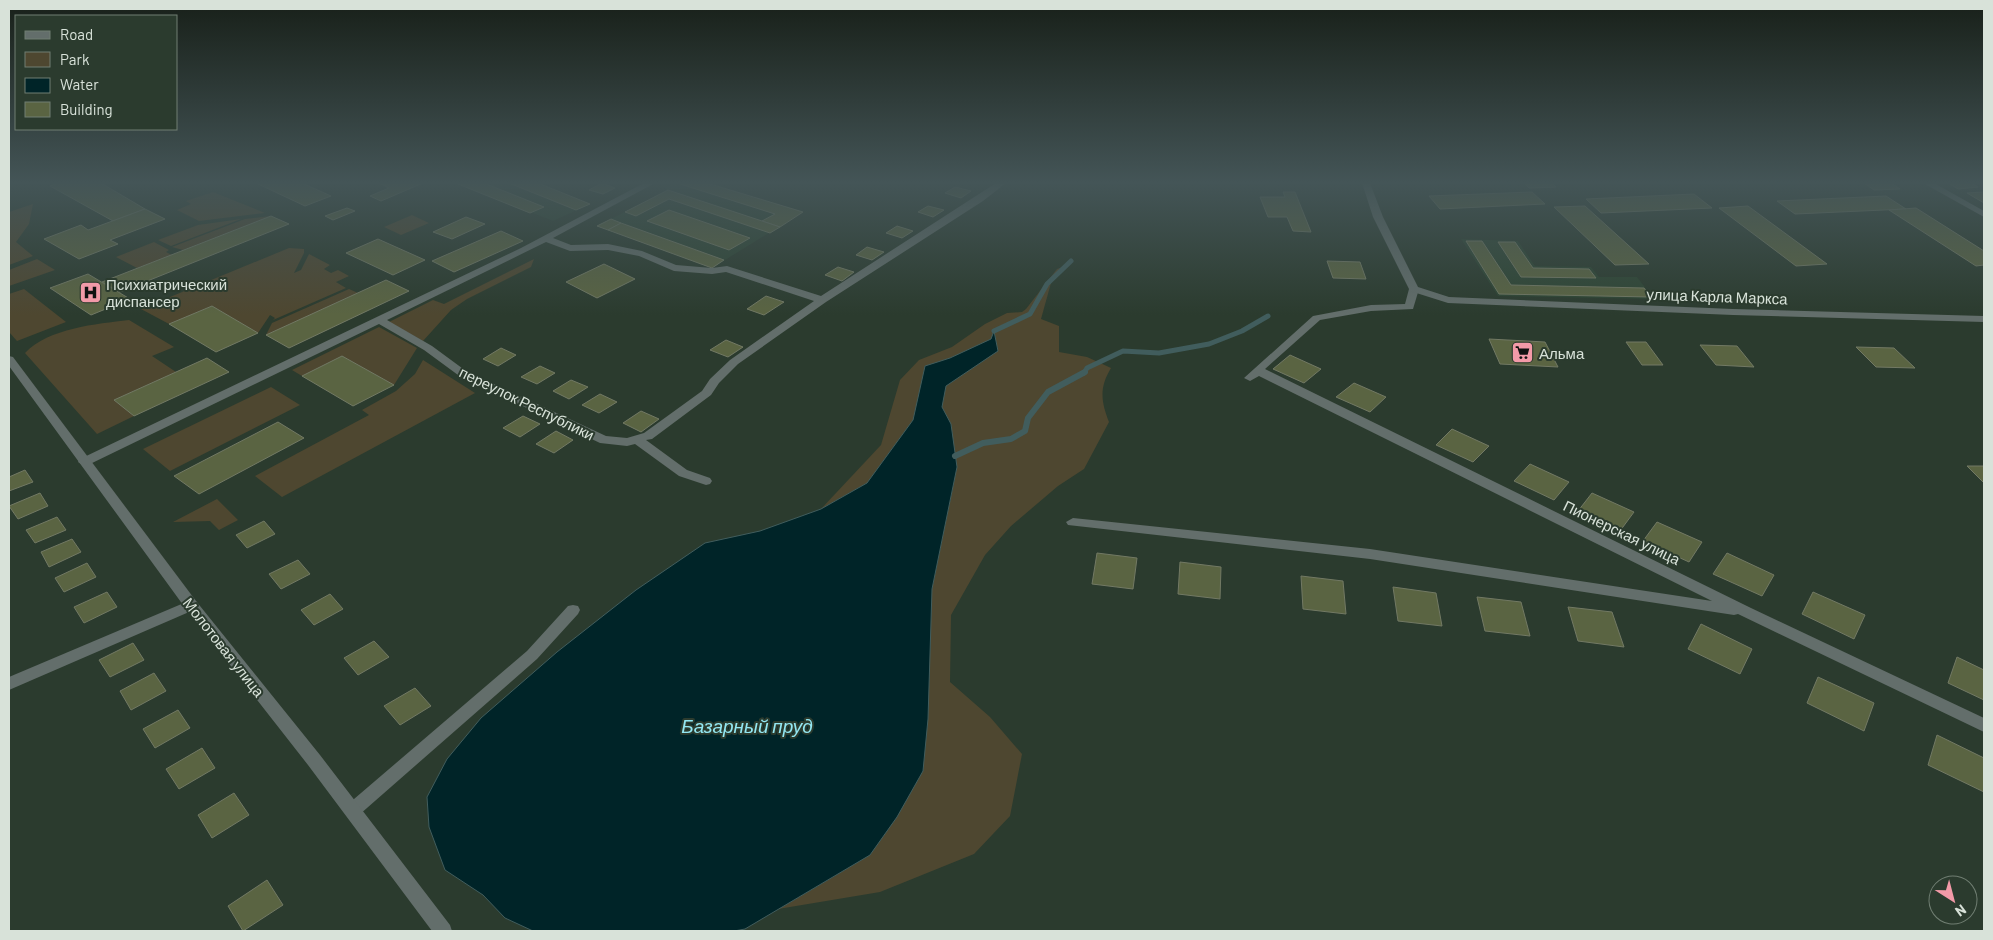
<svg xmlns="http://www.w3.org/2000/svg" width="1993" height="940" font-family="Barlow,sans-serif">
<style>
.built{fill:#2e4533}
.green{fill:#4e4730}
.water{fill:#002428;stroke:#415d5d}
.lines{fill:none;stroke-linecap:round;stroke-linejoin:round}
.stream-far1{stroke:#415d5d;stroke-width:5}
.stream{stroke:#415d5d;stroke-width:6}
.building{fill:#5a6442;stroke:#727964}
.minor{fill:#636e6b;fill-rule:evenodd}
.tertiary{fill:#636e6b;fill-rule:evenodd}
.labels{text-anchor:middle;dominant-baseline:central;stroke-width:4;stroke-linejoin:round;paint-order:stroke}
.poi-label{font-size:15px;fill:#d8e2d9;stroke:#2b3b2e;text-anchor:start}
.street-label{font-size:15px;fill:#d8e2d9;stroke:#2b3b2e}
.near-water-label{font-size:19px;font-style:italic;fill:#93e7f2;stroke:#2b3b2e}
</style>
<rect width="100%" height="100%" fill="#2b3b2e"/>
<g class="built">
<polygon points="456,183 538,183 590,204 553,221"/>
<polygon points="673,183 707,183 803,212 712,268 597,226 668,190 664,188"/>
<polygon points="1461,239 1518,241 1535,266 1591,267 1599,277 1637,277 1654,299 1498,296"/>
</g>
<g class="green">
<polygon points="213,192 265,213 199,221 177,210 191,204 186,201"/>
<polygon points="33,204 29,224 16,242 33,256 9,265 9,212"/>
<polygon points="412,215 429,223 401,235 384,227"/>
<polygon points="271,216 183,250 172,247 245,219"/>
<polygon points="241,219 171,246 158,240 198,225"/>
<polygon points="154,242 169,250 166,252 172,255 137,268 116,257"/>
<polygon points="289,248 304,249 304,253 294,273 301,270 309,254 330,265 324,269 331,273 338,270 349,276 336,282 346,288 273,320 275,318 270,315 258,333 212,306 169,324 141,309"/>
<polygon points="37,259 55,270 9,286 9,270"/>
<polygon points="534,259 531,267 467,299 451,310 423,341 389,322 433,300 444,304"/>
<path d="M1068 265 1051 283 1041 319 1059 326V352L1087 357 1111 368C1099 388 1101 401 1109 422L1084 469 1058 486 1011 526 985 555 951 615 950 682 990 717 1022 754 1010 816 974 854 880 892 778 909 835 876 929 666 932 589 957 467 913 420 867 483 821 509 881 445 900 380 919 360 952 347 985 324 1007 313 1022 312 1026 309 1057 269Z"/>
<polygon points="24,289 66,322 17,341 9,332 9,294"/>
<polygon points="349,289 358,293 266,335 272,323"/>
<path d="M129 320 174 347 152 356 176 372 114 400 134 416 97 434 25 353C49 328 96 324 129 320Z"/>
<polygon points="379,327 417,348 394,385 342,356 302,376 292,370"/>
<polygon points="423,360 475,393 282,497 255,476 369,415 362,410 396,391 415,374"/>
<polygon points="271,387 300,405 170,471 143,449"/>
<polygon points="217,499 238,520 219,530 210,521 173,522"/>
</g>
<polygon class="water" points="994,331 998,351 946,386 942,407 951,424 957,467 932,589 928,719 923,771 897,817 870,855 745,929 734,931 533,931 505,918 483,895 445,870 429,827 427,797 447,759 481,718 557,652 636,590 705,543 760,531 821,509 867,483 913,420 925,366 950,358 991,339"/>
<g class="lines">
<g class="stream-far1">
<polyline points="994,331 1030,314 1047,284 1071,261"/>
<polyline points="1084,373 1087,368 1123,351 1159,353 1209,344 1242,331 1268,316"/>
</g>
<polyline class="stream" points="955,456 983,443 1011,439 1025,431 1028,418 1048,392 1085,372"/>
</g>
<g class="building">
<polygon points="57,183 101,183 145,209 113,221 50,186"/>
<polygon points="256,183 302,183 331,196 305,206"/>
<polygon points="423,183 381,201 370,196 389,188 379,183"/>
<polygon points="484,183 544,207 530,213 458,184"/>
<polygon points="509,183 538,183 590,204 576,210"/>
<polygon points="602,183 615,188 603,194 589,190"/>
<polygon points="677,183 707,183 803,212 780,227 762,221 775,214"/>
<polygon points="1524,183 1552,183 1556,187 1529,188"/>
<polygon points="1864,183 1891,183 1900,189 1874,190"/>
<polygon points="1948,183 1971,183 1978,187 1958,189"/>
<polygon points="955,187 971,191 961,198 945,193"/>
<polygon points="668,190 762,221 780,227 770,233 669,199 636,216 625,212"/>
<polygon points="1283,192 1295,192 1311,232 1293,231 1287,217 1268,217 1260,197 1285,197"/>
<polygon points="1532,192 1545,204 1440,209 1429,196"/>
<polygon points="1984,192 1984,203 1967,193"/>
<polygon points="1694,194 1712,208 1601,213 1586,199"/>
<polygon points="1886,196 1906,209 1795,214 1777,201"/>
<polygon points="928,206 944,210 933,217 918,212"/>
<polygon points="1585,206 1649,264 1615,265 1554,207"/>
<polygon points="1748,206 1827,264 1796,266 1719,208"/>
<polygon points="347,208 355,211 333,220 325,216"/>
<polygon points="1916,208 1984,251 1984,265 1976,266 1889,210"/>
<polygon points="145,209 165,219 110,240 118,244 79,259 44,239 81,225 88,230"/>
<polygon points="669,210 750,238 729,250 647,221"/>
<polygon points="271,216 289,224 120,292 102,282"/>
<polygon points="466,217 485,224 452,239 433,232"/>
<polygon points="611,219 621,223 608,230 597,226"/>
<polygon points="621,223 724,260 712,268 608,230"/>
<polygon points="897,226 913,231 902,238 886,233"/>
<polygon points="501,231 523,241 454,272 432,261"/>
<polygon points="378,239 425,260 393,275 346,253"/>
<polygon points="1466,241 1482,241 1511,285 1644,288 1651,297 1499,294"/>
<polygon points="1498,242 1515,242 1533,268 1589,269 1596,278 1521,277"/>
<polygon points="867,247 884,252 872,260 856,255"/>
<polygon points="1327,261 1360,262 1366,279 1333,278"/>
<polygon points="604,264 635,279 597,298 566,282"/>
<polygon points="838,267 854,272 842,281 825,275"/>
<polygon points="88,274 130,299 91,315 50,288"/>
<polygon points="386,280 409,291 289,348 266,335"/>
<polygon points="766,296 784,302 764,315 747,309"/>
<polygon points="212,306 258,333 216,352 169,324"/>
<polygon points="1489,339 1545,342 1558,367 1500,364"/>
<polygon points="726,340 743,347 728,357 710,350"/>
<polygon points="1626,342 1646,342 1663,365 1642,365"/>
<polygon points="1700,345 1737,346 1754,367 1716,365"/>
<polygon points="1856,347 1894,348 1915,368 1876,367"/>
<polygon points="501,348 516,355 498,366 483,359"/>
<polygon points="1290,355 1321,369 1304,383 1273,369"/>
<polygon points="342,356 394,385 353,406 302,376"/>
<polygon points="207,358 229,372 134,416 114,400"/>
<polygon points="540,366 555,373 537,384 521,377"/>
<polygon points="571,380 588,387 569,399 553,391"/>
<polygon points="1354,383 1386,397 1370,412 1336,397"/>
<polygon points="600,394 617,402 599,413 582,405"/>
<polygon points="641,411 659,419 641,432 623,423"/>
<polygon points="523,416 540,424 520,437 503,428"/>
<polygon points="278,422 304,438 199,494 174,476"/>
<polygon points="1452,429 1489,446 1473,462 1436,445"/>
<polygon points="556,431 573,440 554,453 536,444"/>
<polygon points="1530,464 1569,482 1554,500 1514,481"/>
<polygon points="1967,466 1984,466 1984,483"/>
<polygon points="25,470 33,482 9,491 9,477"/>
<polygon points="40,493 48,506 18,519 9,506"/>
<polygon points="1592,493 1634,512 1620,531 1578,511"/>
<polygon points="57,517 66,530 35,543 26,530"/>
<polygon points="264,521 275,534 247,548 236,535"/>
<polygon points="1657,522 1702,542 1689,562 1643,541"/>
<polygon points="72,539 81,552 49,567 41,552"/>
<polygon points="1097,553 1137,558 1133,589 1092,584"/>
<polygon points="1727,553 1774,575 1762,596 1713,574"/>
<polygon points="298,560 310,574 281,589 269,574"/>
<polygon points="1180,562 1221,567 1220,599 1178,594"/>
<polygon points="87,563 96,577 64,592 55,578"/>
<polygon points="1301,576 1343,581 1346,614 1303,609"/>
<polygon points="1393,587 1436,593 1442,626 1398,621"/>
<polygon points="107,592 117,607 84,623 74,607"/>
<polygon points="1813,592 1865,615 1854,639 1802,614"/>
<polygon points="330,594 343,609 314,625 301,610"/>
<polygon points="1477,597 1521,602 1530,636 1485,631"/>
<polygon points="1568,607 1612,612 1624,647 1578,641"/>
<polygon points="1701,624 1752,649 1740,674 1688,649"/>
<polygon points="374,641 389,657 358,675 344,658"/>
<polygon points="133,643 144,660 110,677 99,660"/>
<polygon points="1957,657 1984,670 1984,700 1948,683"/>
<polygon points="154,673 166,691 131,710 120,691"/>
<polygon points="1818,677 1874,703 1864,731 1807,703"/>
<polygon points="415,688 431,706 400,725 384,706"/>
<polygon points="178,710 190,728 155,748 143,729"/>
<polygon points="1937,735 1984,758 1984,792 1928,765"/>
<polygon points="202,748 215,768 179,789 166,769"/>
<polygon points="234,793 249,815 212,838 198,815"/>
<polygon points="267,880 283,905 243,931 228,906"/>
</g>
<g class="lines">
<g class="minor">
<path d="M644 183H655L553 238 571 245 608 244 642 251 676 265 712 268 727 266 821 296 996 183H1006L983 201 826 302 738 364 719 383 711 395 652 439 646 440 687 470 710 478 712 481 710 484 706 485 679 476 635 444 627 446 600 443 458 375 424 350 379 324 88 465 84 466 78 462 80 459 521 248ZM546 242 570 251 608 250 639 256 674 271 712 274 726 272 814 301 730 360 710 379 702 391 644 433 627 438 606 436 466 371 432 346 387 320Z"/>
<polygon points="1414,286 1419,289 1413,309 1371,311 1320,320 1265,369 1751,608 1984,718 1984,732 1738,614 1734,615 1370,559 1068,525 1066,522 1073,518 1370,549 1712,601 1259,376 1250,381 1244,378 1313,316 1371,305 1405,304 1409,289"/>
<polygon points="191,600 196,601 198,605 196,609 9,690 9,677"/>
<polygon points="573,605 578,606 580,610 578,614 537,659 359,815 353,818 347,815 344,810 347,805 527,651 568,606"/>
</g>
<g class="tertiary">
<polygon points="1362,183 1370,183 1383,217 1418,287 1449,297 1733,309 1984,316 1984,322 1733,315 1448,303 1410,291 1373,217"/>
<polygon points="1923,183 1934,183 1984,211 1984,217"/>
<polygon points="9,356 13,357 196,601 320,755 450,925 452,931 432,931 308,765 186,609 9,366"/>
</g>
</g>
<linearGradient id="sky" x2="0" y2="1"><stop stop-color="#182019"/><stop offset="0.58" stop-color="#445557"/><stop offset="1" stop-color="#445557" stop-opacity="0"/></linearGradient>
<rect width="1993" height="315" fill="url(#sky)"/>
<defs>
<symbol id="hospital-square" viewBox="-11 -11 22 22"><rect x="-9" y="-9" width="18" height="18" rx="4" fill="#f39aa8" stroke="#2b3b2e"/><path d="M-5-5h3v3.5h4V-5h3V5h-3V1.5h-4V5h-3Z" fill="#111"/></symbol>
<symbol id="supermarket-square" viewBox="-11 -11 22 22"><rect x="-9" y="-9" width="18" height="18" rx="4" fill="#f39aa8" stroke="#2b3b2e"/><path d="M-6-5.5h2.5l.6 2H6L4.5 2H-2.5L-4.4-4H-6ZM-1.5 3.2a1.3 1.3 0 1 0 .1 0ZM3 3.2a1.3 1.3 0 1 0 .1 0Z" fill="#111"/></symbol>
</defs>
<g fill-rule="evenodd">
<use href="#hospital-square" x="78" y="280" width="25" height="25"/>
<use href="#supermarket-square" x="1510" y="340" width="25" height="25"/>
</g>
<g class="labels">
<g class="poi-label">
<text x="106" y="284">Психиатрический<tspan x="106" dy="17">диспансер</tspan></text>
<text x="1539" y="353">Альма</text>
</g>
<g class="street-label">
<text transform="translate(1717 296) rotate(2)">улица Карла Маркса</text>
<text transform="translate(527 403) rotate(26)">переулок Республики</text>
<text transform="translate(1622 532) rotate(26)">Пионерская улица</text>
<text transform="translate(224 647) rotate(52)">Молотовая улица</text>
</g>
<g class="near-water-label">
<text x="747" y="725">Базарный пруд</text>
</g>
</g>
<rect width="1993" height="940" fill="none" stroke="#d8e2d9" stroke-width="20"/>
<rect x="15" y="15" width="162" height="115" fill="#2b3b2e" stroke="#707e72"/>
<rect x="25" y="31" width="25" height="8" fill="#636e6b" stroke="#707e72"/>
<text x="60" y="40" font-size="15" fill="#d8e2d9">Road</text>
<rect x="25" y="52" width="25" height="15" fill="#4e4730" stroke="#707e72"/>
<text x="60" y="65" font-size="15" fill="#d8e2d9">Park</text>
<rect x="25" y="78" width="25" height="15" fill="#002428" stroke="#707e72"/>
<text x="60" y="90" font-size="15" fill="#d8e2d9">Water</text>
<rect x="25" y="102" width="25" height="15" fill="#5a6442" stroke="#707e72"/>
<text x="60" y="115" font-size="15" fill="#d8e2d9">Building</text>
<g transform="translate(1953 900) rotate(144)"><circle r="24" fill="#2b3b2e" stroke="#707e72"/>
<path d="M0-4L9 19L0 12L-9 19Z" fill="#f39aa8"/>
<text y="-8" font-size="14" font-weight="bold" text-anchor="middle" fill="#d8e2d9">N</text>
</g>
</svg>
